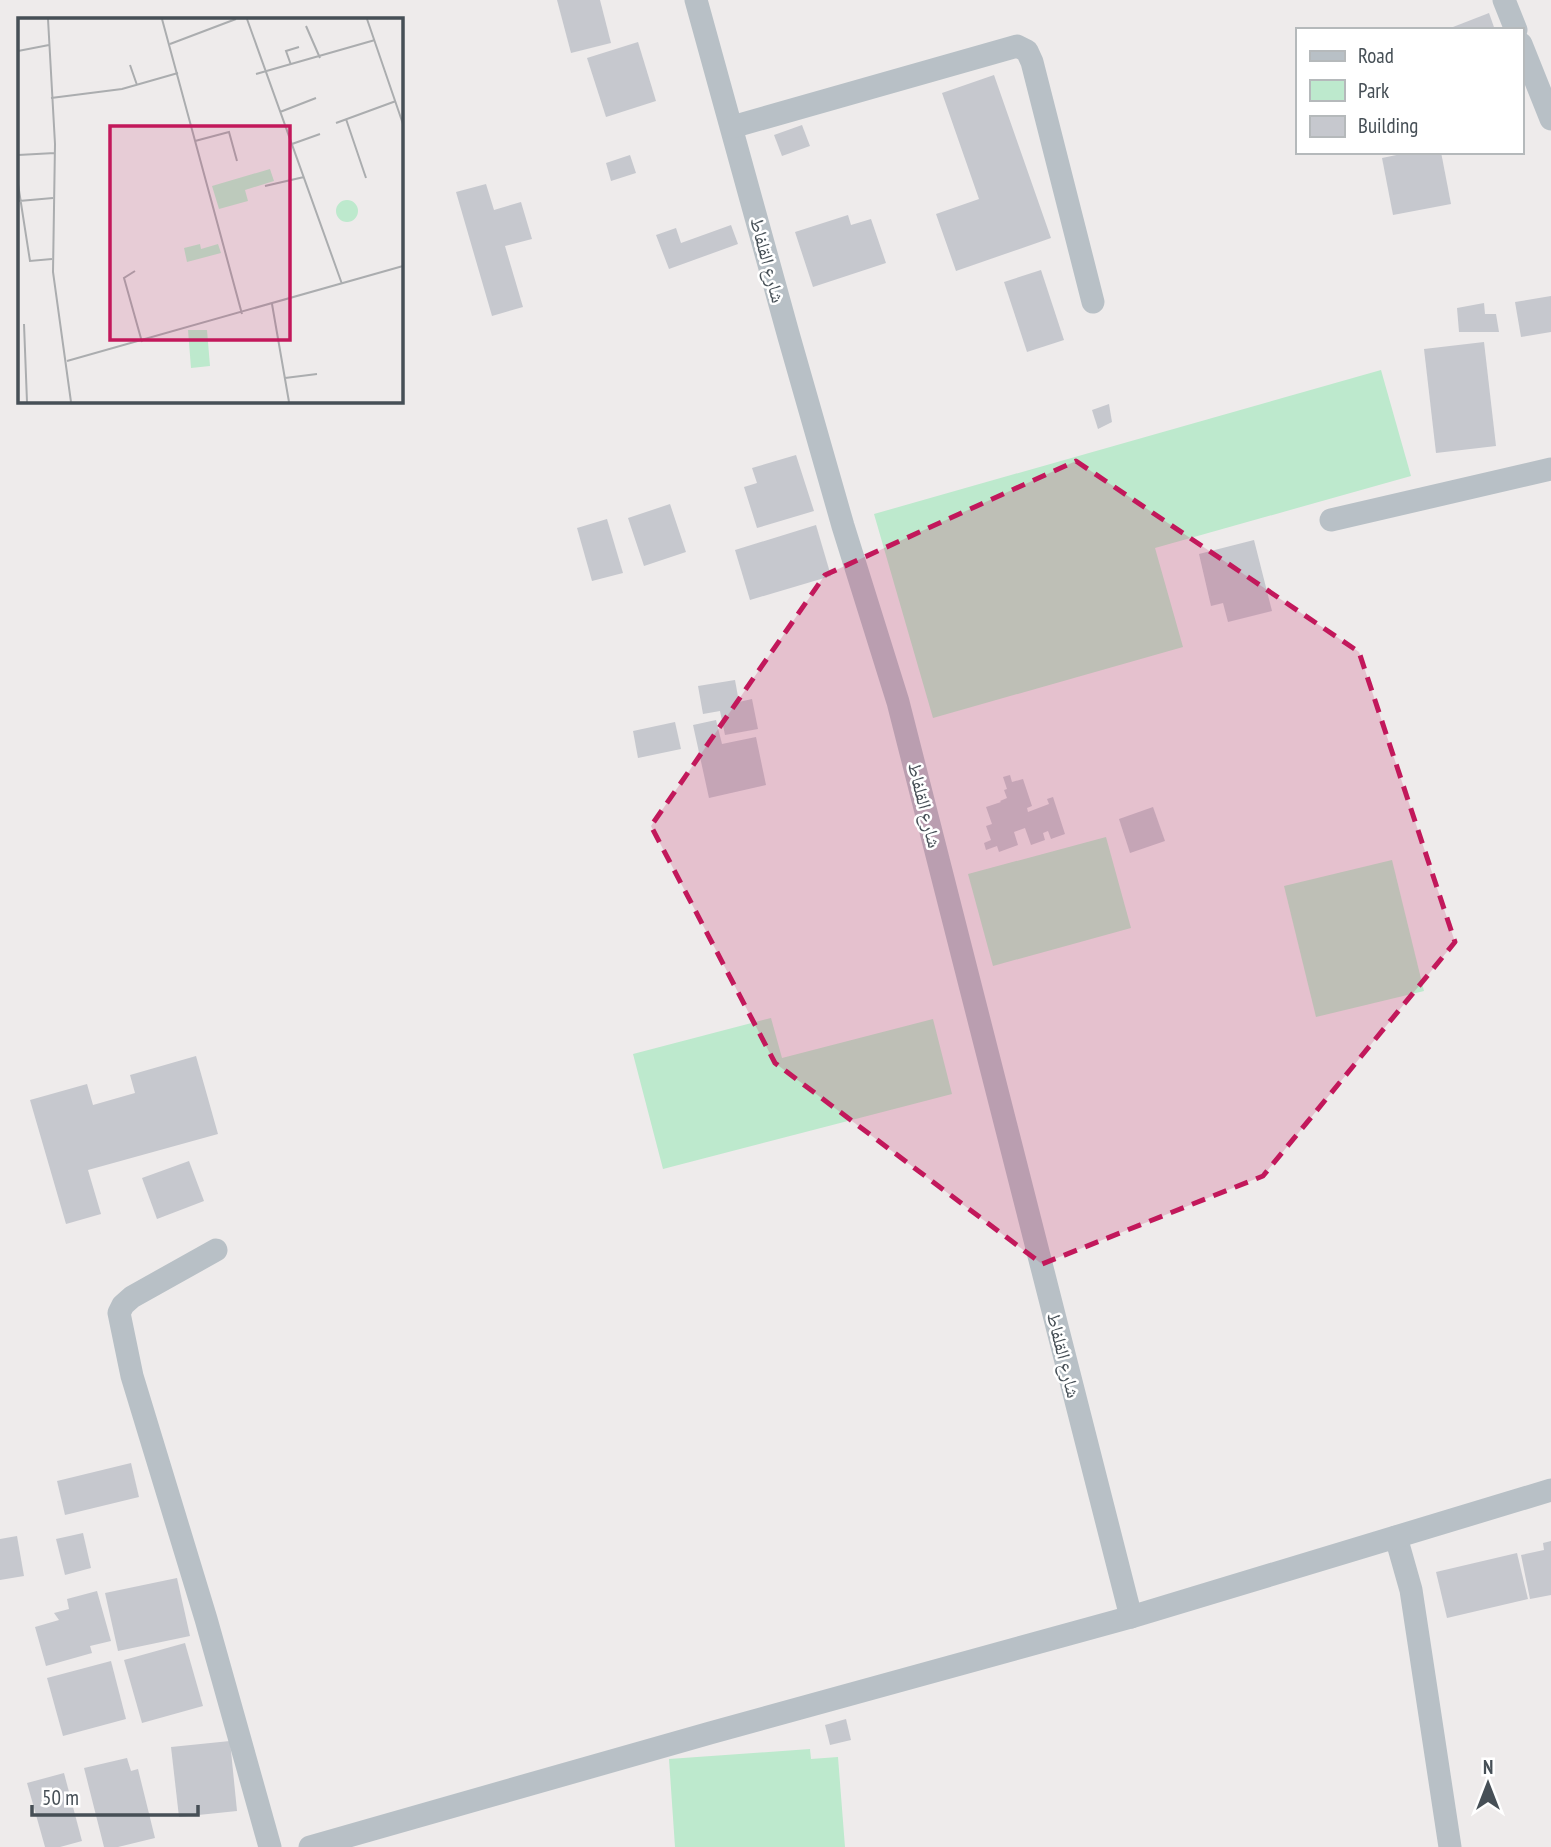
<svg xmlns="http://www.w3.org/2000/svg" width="1551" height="1847" font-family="'PT Sans Narrow','Noto Naskh Arabic',sans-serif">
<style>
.green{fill:#bde9cd}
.building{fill:#c6c8ce}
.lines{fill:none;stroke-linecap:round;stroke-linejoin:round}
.minor{stroke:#b8c0c6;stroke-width:23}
.marked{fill:#c2185b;fill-opacity:0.2;stroke:#c2185b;stroke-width:5;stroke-dasharray:14 9;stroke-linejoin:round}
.labels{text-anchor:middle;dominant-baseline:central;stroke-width:5;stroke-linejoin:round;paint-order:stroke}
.street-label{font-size:19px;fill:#464f56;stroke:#fff}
.inset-road{fill:none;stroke:#abadaf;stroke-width:2}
.view{fill:#c2185b;fill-opacity:0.15;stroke:#c2185b;stroke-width:3.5}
.inset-edge{fill:none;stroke:#464f56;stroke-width:3.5}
</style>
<rect width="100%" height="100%" fill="#eeebeb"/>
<g class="green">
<polygon points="1381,370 1411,476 1155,548 1183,647 933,718 874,514"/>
<polygon points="1106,837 1131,928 993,966 968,874"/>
<polygon points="1392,860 1424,991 1316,1017 1284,886"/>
<polygon points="771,1018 782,1058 933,1019 952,1094 663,1169 633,1054"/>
<polygon points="810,1749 811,1759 838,1757 845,1847 675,1847 669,1759"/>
</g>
<g class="building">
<polygon points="557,0 600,0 611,43 571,53"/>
<polygon points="1489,13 1495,30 1457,30 1453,27"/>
<polygon points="638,42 656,101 606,117 587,58"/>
<polygon points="994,75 1051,238 956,271 936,214 979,199 942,93"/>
<polygon points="802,125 810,146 782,156 774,135"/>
<polygon points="1411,152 1441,152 1451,204 1393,215 1382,158"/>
<polygon points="630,155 636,173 611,181 606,163"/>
<polygon points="486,184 494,210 521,202 532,239 505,246 523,307 492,316 456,192"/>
<polygon points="848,215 851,225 871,219 886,263 813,287 795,232"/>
<polygon points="731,225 738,244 669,269 656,235 676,228 681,243"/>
<polygon points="1041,270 1064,340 1027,352 1004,282"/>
<polygon points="1551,296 1551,332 1521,337 1515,302"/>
<polygon points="1484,303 1485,314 1496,314 1499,332 1459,332 1457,308"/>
<polygon points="1484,342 1496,446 1436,453 1424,349"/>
<polygon points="1109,404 1112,422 1098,429 1092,410"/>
<polygon points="796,455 814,511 757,528 744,487 757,483 752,468"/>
<polygon points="670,504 686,552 644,566 628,518"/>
<polygon points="607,519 623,573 592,581 577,528"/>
<polygon points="816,525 831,576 750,600 735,550"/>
<polygon points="1254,540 1272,611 1228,622 1223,603 1211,606 1199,554"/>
<polygon points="735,680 739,702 752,699 758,729 725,735 720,711 703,714 698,686"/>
<polygon points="716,720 722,744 756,737 766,785 709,798 693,725"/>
<polygon points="675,722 681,749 638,758 633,731"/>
<polygon points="1010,775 1012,782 1023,779 1032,806 1027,808 1028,812 1049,804 1047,799 1053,797 1065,834 1051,839 1048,831 1043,833 1045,840 1031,845 1025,828 1014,832 1018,845 999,852 997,846 986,850 984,843 991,840 986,826 992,824 986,807 1001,802 1000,801 1007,798 1004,790 1007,789 1003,777"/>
<polygon points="1153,807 1165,841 1130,853 1119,819"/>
<polygon points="196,1056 218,1134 88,1170 101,1214 66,1224 30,1100 87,1084 93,1105 135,1093 130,1075"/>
<polygon points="189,1161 204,1201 157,1219 142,1178"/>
<polygon points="131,1463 139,1497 65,1515 57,1481"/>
<polygon points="83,1533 91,1568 65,1575 56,1539"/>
<polygon points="17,1536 24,1576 0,1580 0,1539"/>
<polygon points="1551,1541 1551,1595 1530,1599 1521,1555 1544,1550 1543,1543"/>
<polygon points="1517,1553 1528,1599 1447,1618 1436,1572"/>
<polygon points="177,1578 190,1636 118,1651 105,1593"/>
<polygon points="97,1591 111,1641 90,1646 92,1653 46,1666 35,1627 59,1620 54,1613 69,1609 67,1599"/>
<polygon points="185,1643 203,1706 142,1723 124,1660"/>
<polygon points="111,1661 126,1719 63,1736 47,1678"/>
<polygon points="846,1719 851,1740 830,1745 825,1725"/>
<polygon points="230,1741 237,1811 179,1817 171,1747"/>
<polygon points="127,1758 131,1771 138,1769 155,1838 118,1847 104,1847 84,1768"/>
<polygon points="64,1773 82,1841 60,1847 45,1847 27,1783"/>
</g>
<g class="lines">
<g class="minor">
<polyline points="696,0 789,337 843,526 898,702 1131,1617"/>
<polyline points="1504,0 1516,30"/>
<polyline points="1521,44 1551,119"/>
<polyline points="732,127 1017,46 1027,51 1032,62 1093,302"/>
<polyline points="1331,520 1551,469"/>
<polyline points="216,1250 132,1297 123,1305 119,1313 132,1376 206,1619 270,1847"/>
<polyline points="1396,1537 1411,1590 1450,1847"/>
<polyline points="310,1847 710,1733 1131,1617 1551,1490"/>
</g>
</g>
<path class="marked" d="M1076 461 1359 652 1455 942 1263 1176 1042 1264 775 1063 651 826 825 575Z"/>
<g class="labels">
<g class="street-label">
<text transform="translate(768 260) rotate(75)">شارع القلفاط</text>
<text transform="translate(925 805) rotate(76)">شارع القلفاط</text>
<text transform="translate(1064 1355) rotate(76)">شارع القلفاط</text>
</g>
</g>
<g transform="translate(18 18)">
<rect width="385" height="385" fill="#eeebeb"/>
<path d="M252 151 256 163 227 172 230 183 201 191 194 168ZM318 193a11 11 0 1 1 22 0a11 11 0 1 1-22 0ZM182 226 183 231 200 226 203 235 169 244 166 230ZM170 312H189L192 348 173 350Z" fill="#bde9cd"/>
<path class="inset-road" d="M30 1 37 126 35 254 53 384M144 1 224 296M229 1 324 266M349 1 385 106M288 8 302 40M152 26 218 1M0 33 31 27M112 47 119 67M273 47 268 33 281 29M238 56 357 22M33 80 104 71 160 55M262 94 298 80M328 101 348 160M318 105 378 83M177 123 211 114 219 143M274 126 302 116M0 137 37 135M0 166 12 243 34 241M247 168 286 159M1 183 35 180M117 253 106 260 124 324M254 286 271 384M6 306 9 384M49 343 385 248M267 360 299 356"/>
<path class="view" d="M92 108H272V322H92Z"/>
<rect width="385" height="385" class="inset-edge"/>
</g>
<rect x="1296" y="28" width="228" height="126" fill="#ffffff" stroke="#b5b9bb" stroke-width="2"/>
<rect x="1310" y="51" width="35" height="10" fill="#b8c0c6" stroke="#b5b9bb" stroke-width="2"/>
<text x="1358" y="63" font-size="21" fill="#464f56">Road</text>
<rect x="1310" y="80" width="35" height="21" fill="#bde9cd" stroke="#b5b9bb" stroke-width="2"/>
<text x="1358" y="98" font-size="21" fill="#464f56">Park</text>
<rect x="1310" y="116" width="35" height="21" fill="#c6c8ce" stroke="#b5b9bb" stroke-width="2"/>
<text x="1358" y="133" font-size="21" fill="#464f56">Building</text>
<g transform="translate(1488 1784)" stroke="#ffffff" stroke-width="5" paint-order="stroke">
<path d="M0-5L12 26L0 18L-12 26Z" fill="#464f56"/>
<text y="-10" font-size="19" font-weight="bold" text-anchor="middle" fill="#464f56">N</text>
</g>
<path d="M32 1805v10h166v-10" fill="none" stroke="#464f56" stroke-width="3.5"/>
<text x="42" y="1805" font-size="21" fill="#464f56" stroke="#ffffff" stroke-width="5" paint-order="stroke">50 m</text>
</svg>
